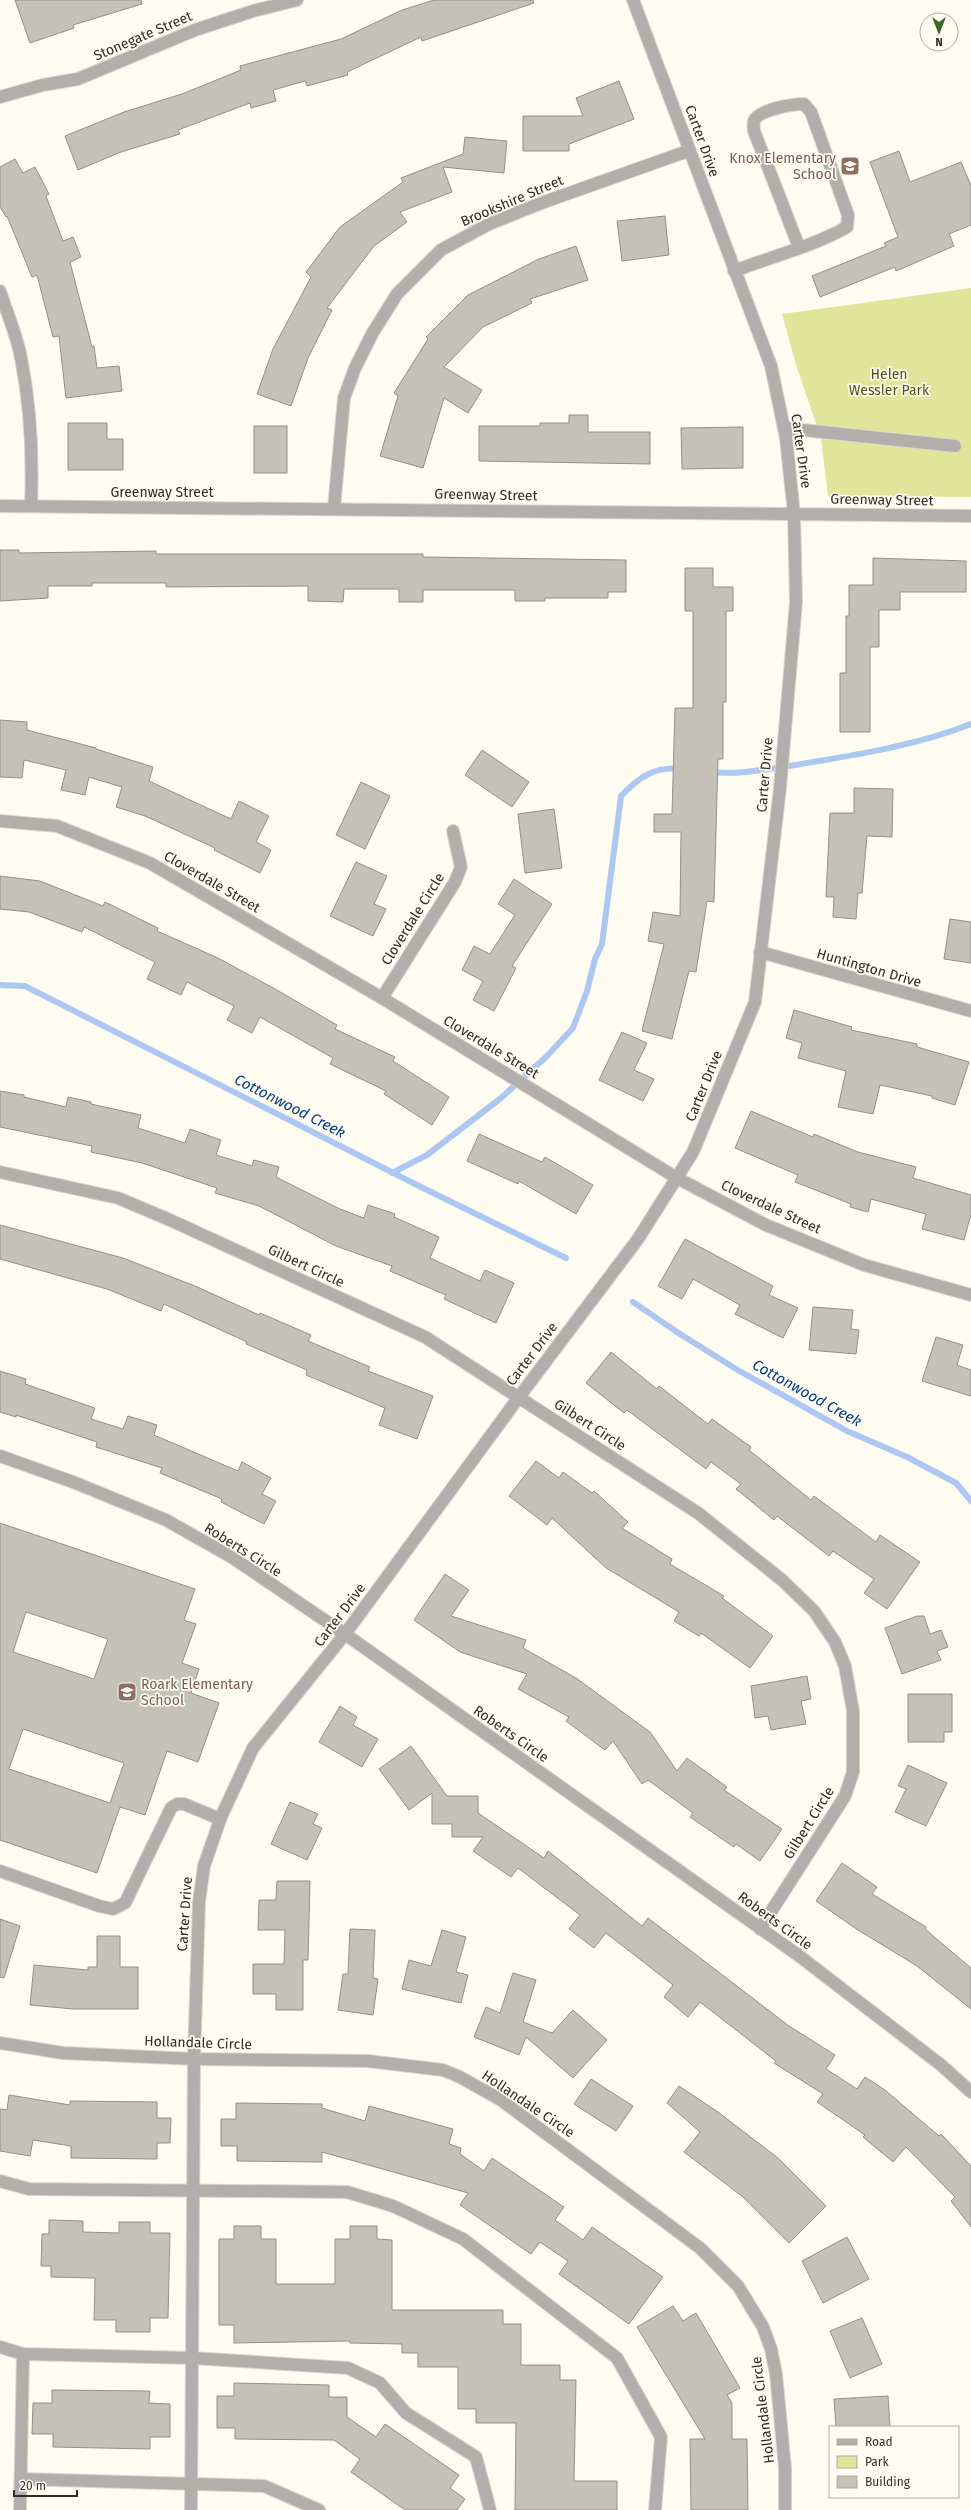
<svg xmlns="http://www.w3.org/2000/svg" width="971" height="2510" font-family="'Fira Sans',sans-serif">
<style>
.green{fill:#dfe69a}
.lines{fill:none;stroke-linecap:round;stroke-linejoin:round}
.stream{stroke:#acc7f2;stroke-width:6}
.building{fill:#c4c1b7;stroke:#939087;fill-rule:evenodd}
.minor-casing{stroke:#d9d6cd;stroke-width:14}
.minor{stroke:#b2aeab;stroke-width:12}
.labels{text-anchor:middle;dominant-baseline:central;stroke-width:3.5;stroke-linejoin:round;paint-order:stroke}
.street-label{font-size:14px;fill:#2e2d29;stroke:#fefbf1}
.education-label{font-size:14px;fill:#785e54;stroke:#fefbf1;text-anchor:end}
.park-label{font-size:14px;fill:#4e510e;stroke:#fefbf1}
.water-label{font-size:15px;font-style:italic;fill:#063b8b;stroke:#fefbf1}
</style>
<rect width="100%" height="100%" fill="#fefbf1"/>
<polygon class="green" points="971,288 971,497 828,496 821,438 796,365 782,314"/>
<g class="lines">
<g class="stream">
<path d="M710 772C739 775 767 769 795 765 854 755 915 746 971 724"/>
<polyline points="0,985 25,986 421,1187 566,1258"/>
<path d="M392 1173 427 1155 501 1098 546 1057 573 1028 587 991 595 959 602 944 621 796C639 777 655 766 681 769"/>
<polyline points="633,1302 677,1332 736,1369 847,1431 907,1457 956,1483 971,1501"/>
</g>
</g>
<g class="building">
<polygon points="15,0 141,0 142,4 73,25 74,28 30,43"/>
<polygon points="434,0 533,0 534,3 422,41 421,37 347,72 348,75 307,86 305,81 273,90 276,101 251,108 250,103 178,130 180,134 121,152 78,170 65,136 124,112 182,94 241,70 240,66 341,39 402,10"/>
<polygon points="619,81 634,119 569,144 569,151 523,151 523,116 583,116 576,98"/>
<polygon points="465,137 507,141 504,173 443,167 452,192 400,212 407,222 374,246 327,308 332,310 308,358 291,406 257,394 273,349 311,277 306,272 340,227 403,182 401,178 463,154"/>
<polygon points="899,151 910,182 961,162 971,186 971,225 949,234 954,246 896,271 895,267 820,297 812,276 886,246 884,243 898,237 870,162"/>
<polygon points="15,159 23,173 35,167 49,194 46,196 63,241 73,237 81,257 70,262 92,347 94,346 97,368 119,366 122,391 66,398 59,336 53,337 37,275 32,277 7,216 6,217 0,207 0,167"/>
<polygon points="665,216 669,255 622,261 617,221"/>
<polygon points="576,246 588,280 530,299 532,303 483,327 444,367 482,390 468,413 444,398 423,468 380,456 398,396 394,393 428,339 426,337 468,295 539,259"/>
<polygon points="569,415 588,415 588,432 650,432 650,464 479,461 479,426 540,426 540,423 569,423"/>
<polygon points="68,423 107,423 107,439 123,439 123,470 68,470"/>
<rect x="254" y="426" width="33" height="47"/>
<polygon points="743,427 743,468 682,469 681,428"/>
<polygon points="0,550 19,550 19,553 156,551 156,554 423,554 423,557 626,560 626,592 608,592 608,598 545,598 545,601 515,601 515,590 423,590 423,602 399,602 399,589 344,589 343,602 308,601 308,586 166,587 166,583 92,583 92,586 48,586 48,598 0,601"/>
<polygon points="873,558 966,561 966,592 900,592 900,610 879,610 879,647 870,647 870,732 840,732 840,673 846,673 846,616 849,616 849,585 873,585"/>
<polygon points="685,568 713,568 713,587 733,587 733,611 726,611 726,702 723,702 723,759 718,759 714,902 707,901 696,972 689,971 672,1039 642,1031 664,944 648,941 653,912 680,916 681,832 654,832 654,814 672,814 675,708 693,708 693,611 685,611"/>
<polygon points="0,720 27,722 27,730 96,748 96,749 153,767 149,781 231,819 239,801 269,816 256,842 271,850 260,873 214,850 215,848 145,816 116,807 122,787 89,777 85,795 61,790 66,770 24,760 22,778 0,777"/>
<polygon points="482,750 529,782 512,807 465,775"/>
<polygon points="361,782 390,796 365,849 336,835"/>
<polygon points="854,788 893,789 892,837 867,836 862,893 858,893 856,919 833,917 834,897 826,897 830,813 854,813"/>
<polygon points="554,809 562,868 525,873 518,814"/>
<polygon points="356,862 387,876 374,904 386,909 373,936 330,916"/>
<polygon points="0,876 40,881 103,906 105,902 158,928 157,931 218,958 275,989 337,1025 335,1029 395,1057 393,1061 449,1097 432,1125 384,1094 386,1091 330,1064 333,1058 260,1017 252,1033 227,1020 234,1006 187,982 181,995 147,979 155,962 84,927 82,932 29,912 0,909"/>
<polygon points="514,879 552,904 512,966 516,968 494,1011 473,1000 483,981 462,970 474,946 490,954 515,915 498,904"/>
<polygon points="950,919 971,922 971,963 944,959"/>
<polygon points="794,1010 852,1027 851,1030 917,1044 917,1047 969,1062 955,1105 932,1098 932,1096 880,1085 873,1114 838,1107 846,1071 798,1058 802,1043 786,1038"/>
<polygon points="622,1032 647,1043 634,1070 654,1079 643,1101 599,1080"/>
<polygon points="0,1091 24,1095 24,1097 66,1107 68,1097 91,1102 91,1104 141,1115 138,1128 185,1143 190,1129 221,1140 216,1155 252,1166 254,1160 279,1167 276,1177 340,1209 364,1218 368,1205 395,1214 394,1217 439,1237 430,1258 480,1281 485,1270 514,1283 496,1323 444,1299 446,1295 390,1271 392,1266 336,1246 259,1206 215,1193 217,1188 142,1163 91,1152 92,1146 0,1127"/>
<polygon points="751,1111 813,1137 814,1134 858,1152 916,1167 913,1178 971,1195 971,1214 964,1240 922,1229 926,1214 871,1199 868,1212 850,1207 851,1204 795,1182 798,1175 735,1148"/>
<polygon points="479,1134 542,1162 545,1157 593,1185 576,1214 519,1181 518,1184 467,1161"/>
<polygon points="0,1225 123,1258 195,1286 259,1315 260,1313 311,1335 308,1341 370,1367 368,1371 433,1396 417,1439 379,1425 385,1408 306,1375 307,1370 246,1344 247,1342 164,1304 161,1311 107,1289 0,1259"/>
<polygon points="685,1239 773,1286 769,1295 798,1308 783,1338 735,1314 740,1305 693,1279 682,1299 658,1286"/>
<polygon points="813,1307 853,1310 851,1329 859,1330 856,1354 809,1350"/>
<polygon points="936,1337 963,1345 957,1365 971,1370 971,1396 922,1381"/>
<polygon points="611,1352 657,1389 659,1386 708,1424 712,1419 751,1447 749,1450 811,1500 814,1496 876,1542 880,1535 920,1562 887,1609 864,1593 874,1579 833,1551 829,1556 777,1516 774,1520 736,1489 741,1484 711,1462 706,1469 627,1410 624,1413 586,1383"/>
<polygon points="0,1371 26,1379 25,1384 95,1408 91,1419 123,1429 128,1416 157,1425 154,1435 238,1471 242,1462 271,1478 262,1494 276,1501 264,1524 221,1502 222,1499 160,1473 162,1468 96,1447 97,1442 16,1415 16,1417 0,1412"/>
<polygon points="536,1461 559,1478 563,1472 592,1493 594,1491 628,1522 622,1528 672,1559 670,1564 724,1596 722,1598 773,1636 750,1668 701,1633 699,1636 674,1621 679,1612 606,1568 552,1518 547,1525 509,1496"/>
<path d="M0 1523 195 1589 184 1620 196 1624 182 1663 199 1669 191 1693 219 1703 198 1762 167 1751 145 1815 120 1807 97 1873 0 1840ZM26 1612 108 1639 94 1679 13 1652ZM23 1729 124 1763 110 1803 9 1769Z"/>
<polygon points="445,1574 469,1590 451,1616 526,1640 523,1648 576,1678 650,1732 677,1771 687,1758 727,1787 724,1790 782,1829 760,1861 736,1844 734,1847 690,1817 693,1813 648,1780 642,1784 613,1741 605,1750 566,1721 569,1717 518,1689 527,1674 460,1652 414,1620"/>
<polygon points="917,1616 924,1616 930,1634 941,1630 948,1647 937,1651 941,1660 902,1674 885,1628"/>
<polygon points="807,1676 811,1699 801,1701 806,1724 771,1730 768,1716 755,1718 751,1686"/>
<polygon points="908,1694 952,1694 952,1732 944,1732 944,1742 908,1742"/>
<polygon points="340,1706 357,1717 353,1725 378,1739 362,1767 319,1742"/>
<polygon points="411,1746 447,1796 478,1796 478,1813 544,1858 548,1851 642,1926 648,1918 789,2026 835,2055 826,2069 857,2089 865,2077 885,2090 939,2136 941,2134 971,2166 971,2227 951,2201 955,2197 906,2147 893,2162 863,2137 865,2135 817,2102 823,2094 774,2063 776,2061 700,2002 688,2017 664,1997 673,1985 606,1933 594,1948 569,1929 580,1915 518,1868 511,1877 473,1851 483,1837 452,1837 452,1824 432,1824 432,1793 409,1810 379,1769"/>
<polygon points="908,1765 947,1783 926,1826 895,1812 906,1789 898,1786"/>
<polygon points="290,1802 318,1814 313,1824 322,1828 307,1860 271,1844"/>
<polygon points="842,1863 877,1887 872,1894 926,1927 925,1929 971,1968 971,2009 917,1966 858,1930 816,1901"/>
<polygon points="277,1881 310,1881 308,1960 303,1960 303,2010 276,2010 276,1994 253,1994 253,1964 284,1964 285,1930 258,1930 259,1900 276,1900"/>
<polygon points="0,1919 20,1926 4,1978 0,1977"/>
<polygon points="350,1929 375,1930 373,1978 378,1979 373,2015 338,2010 343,1974 348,1974"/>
<polygon points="442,1930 466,1937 456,1972 468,1975 461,2003 402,1989 409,1960 431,1966"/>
<polygon points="97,1936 120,1936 120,1967 138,1967 138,2009 73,2009 30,2005 34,1965 88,1970 88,1967 97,1967"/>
<polygon points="513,1973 536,1980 523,2022 552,2033 573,2010 607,2040 573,2078 526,2037 519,2055 474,2037 486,2007 500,2013"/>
<polygon points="591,2079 633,2106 616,2131 574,2104"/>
<polygon points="679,2086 718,2112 778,2158 826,2206 789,2243 743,2197 684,2152 700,2132 667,2103"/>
<polygon points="9,2095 70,2105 70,2101 157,2102 157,2118 171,2118 170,2143 157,2143 157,2159 71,2158 71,2146 33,2140 30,2156 0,2151 0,2109 7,2110"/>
<polygon points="236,2103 322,2104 322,2108 365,2121 369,2106 453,2129 449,2144 461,2148 460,2154 484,2171 492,2158 564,2207 555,2220 583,2240 592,2227 663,2277 629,2324 559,2274 568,2261 540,2242 531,2254 460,2205 468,2193 322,2152 322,2162 237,2161 237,2146 221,2146 221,2119 236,2119"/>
<polygon points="49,2220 83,2221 83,2232 119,2233 119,2222 150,2222 150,2233 170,2233 168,2318 150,2318 150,2332 116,2332 116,2320 94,2320 95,2278 51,2277 51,2266 41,2266 42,2234 49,2234"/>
<polygon points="234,2226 261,2226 261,2239 276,2239 276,2284 335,2284 335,2239 350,2239 350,2226 377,2226 377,2239 392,2240 392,2310 503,2310 503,2324 521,2324 521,2365 560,2365 560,2380 576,2380 574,2481 617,2481 617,2510 515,2510 516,2423 476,2423 476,2409 458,2409 458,2367 418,2367 418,2353 402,2353 402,2344 350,2343 350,2341 234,2343 234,2325 219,2325 219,2239 234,2239"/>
<polygon points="847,2237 869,2279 823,2303 802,2261"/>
<polygon points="673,2306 683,2321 696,2313 740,2388 727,2395 732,2403 732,2439 747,2439 748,2510 691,2510 690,2439 705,2439 637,2327"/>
<polygon points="862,2318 882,2364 850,2378 830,2331"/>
<polygon points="234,2383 329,2385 329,2397 347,2397 347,2417 376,2437 385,2424 459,2475 450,2488 465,2499 457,2510 405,2510 351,2472 360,2459 334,2440 235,2439 235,2428 217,2428 217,2396 234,2396"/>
<polygon points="52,2390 150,2391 149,2403 170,2404 170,2437 150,2437 150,2449 53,2447 53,2434 32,2434 33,2403 52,2403"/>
<polygon points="888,2396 890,2427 836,2427 834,2399"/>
</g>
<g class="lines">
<defs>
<g id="minor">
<polyline points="0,97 43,85 78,79 195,30 253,11 297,0"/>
<path d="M734 271C770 257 814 246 847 227L848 215 811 112 804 104C792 104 758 110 754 121 753 124 754 128 754 131L799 247"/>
<path d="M0 291C7 313 17 336 21 358 31 408 33 456 31 506"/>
<polyline points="784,428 955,446"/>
<polyline points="0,506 971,516"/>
<polyline points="334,508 344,398 355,368 372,334 397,294 441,250 489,224 544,202 688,151"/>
<polyline points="0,821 57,826 150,863 382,998 677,1178 766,1225 864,1265 971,1295"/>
<polyline points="760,952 971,1011"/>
<polyline points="382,998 455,882 461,867 453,831"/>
<polyline points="0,1172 118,1198 170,1220 425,1337 698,1513 782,1580 814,1611 835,1642 845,1666 853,1711 853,1772 845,1796 760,1929"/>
<polyline points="0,1456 73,1482 166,1520 233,1558 345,1634 798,1955 941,2065 971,2092"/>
<polyline points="0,1871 99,1906 113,1909 125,1903 171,1808 177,1804 184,1804 220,1819"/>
<polyline points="0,2043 63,2053 194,2059 368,2061 443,2070 460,2077 501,2100 700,2248 738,2286 763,2327 771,2349 776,2374 785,2468 785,2510"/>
<polyline points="0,2181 29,2189 347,2192 393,2206 463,2239 617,2358 661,2437 655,2510"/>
<polyline points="0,2347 23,2354 20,2510"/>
<polyline points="23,2354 192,2358 348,2368 380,2383 406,2413 476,2457 490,2510"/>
<polyline points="21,2479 264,2486 319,2510"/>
<polyline points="191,2510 194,2059 199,1902 204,1866 221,1817 253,1748 345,1634 519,1397 638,1239 693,1152 755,1002 780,788 796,602 794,514 786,438 771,366 633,0"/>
</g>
</defs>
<use href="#minor" class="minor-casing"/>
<use href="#minor" class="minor"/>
</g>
<defs>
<symbol id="school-square" viewBox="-11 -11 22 22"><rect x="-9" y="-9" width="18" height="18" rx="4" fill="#8d6e63" stroke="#fefbf1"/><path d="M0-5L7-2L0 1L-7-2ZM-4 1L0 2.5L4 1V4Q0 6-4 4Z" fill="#fff"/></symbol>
</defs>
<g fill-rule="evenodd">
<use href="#school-square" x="839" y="155" width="22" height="22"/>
<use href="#school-square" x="116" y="1681" width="22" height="22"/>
</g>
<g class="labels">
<g class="street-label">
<text transform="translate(143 36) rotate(-23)">Stonegate Street</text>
<text transform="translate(702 141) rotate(70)">Carter Drive</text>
<text transform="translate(512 201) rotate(-23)">Brookshire Street</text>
<text transform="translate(801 451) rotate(82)">Carter Drive</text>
<text x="162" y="492">Greenway Street</text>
<text transform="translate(486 495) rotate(1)">Greenway Street</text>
<text transform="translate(882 500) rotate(1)">Greenway Street</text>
<text transform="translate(765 775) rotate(-85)">Carter Drive</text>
<text transform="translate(212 882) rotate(30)">Cloverdale Street</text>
<text transform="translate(413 919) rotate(-58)">Cloverdale Circle</text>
<text transform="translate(869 968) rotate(16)">Huntington Drive</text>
<text transform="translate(491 1047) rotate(31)">Cloverdale Street</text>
<text transform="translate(704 1086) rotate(-68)">Carter Drive</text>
<text transform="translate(771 1207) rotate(25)">Cloverdale Street</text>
<text transform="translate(306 1266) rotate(25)">Gilbert Circle</text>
<text transform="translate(532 1354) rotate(-53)">Carter Drive</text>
<text transform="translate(590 1425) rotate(33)">Gilbert Circle</text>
<text transform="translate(243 1550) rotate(32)">Roberts Circle</text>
<text transform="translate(340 1615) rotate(-53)">Carter Drive</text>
<text transform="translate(511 1734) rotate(35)">Roberts Circle</text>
<text transform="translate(809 1823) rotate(-58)">Gilbert Circle</text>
<text transform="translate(185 1914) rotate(-86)">Carter Drive</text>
<text transform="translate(775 1921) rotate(36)">Roberts Circle</text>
<text transform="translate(198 2043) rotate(2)">Hollandale Circle</text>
<text transform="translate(528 2104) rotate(34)">Hollandale Circle</text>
<text transform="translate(763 2410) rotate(-97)">Hollandale Circle</text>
</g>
<g class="education-label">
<text x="836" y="158">Knox Elementary<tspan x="836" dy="16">School</tspan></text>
<text x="141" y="1684" text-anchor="start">Roark Elementary<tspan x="141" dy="16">School</tspan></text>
</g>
<g class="park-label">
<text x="889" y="374">Helen<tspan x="889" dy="16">Wessler Park</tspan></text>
</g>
<g class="water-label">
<text transform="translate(290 1106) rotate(27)">Cottonwood Creek</text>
<text transform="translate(807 1393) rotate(29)">Cottonwood Creek</text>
</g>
</g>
<rect x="829" y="2426" width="130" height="72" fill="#fefbf1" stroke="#aba9a1"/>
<rect x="837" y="2439" width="20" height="6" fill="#b2aeab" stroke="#aba9a1"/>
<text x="865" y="2446" font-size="12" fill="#2e2d29">Road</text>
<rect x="837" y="2456" width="20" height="12" fill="#dfe69a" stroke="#aba9a1"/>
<text x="865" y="2466" font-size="12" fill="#2e2d29">Park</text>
<rect x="837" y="2476" width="20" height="12" fill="#c4c1b7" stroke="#aba9a1"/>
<text x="865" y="2486" font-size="12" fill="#2e2d29">Building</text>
<g transform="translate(939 32) rotate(180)"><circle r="19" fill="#fefbf1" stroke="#aba9a1"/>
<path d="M0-3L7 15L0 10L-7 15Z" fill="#3b6623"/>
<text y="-6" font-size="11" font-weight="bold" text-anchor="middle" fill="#2e2d29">N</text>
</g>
<path d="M14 2490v6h63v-6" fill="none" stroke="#2e2d29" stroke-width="2"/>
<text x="20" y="2490" font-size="12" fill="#2e2d29" stroke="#fefbf1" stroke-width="3" paint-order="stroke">20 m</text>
</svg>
